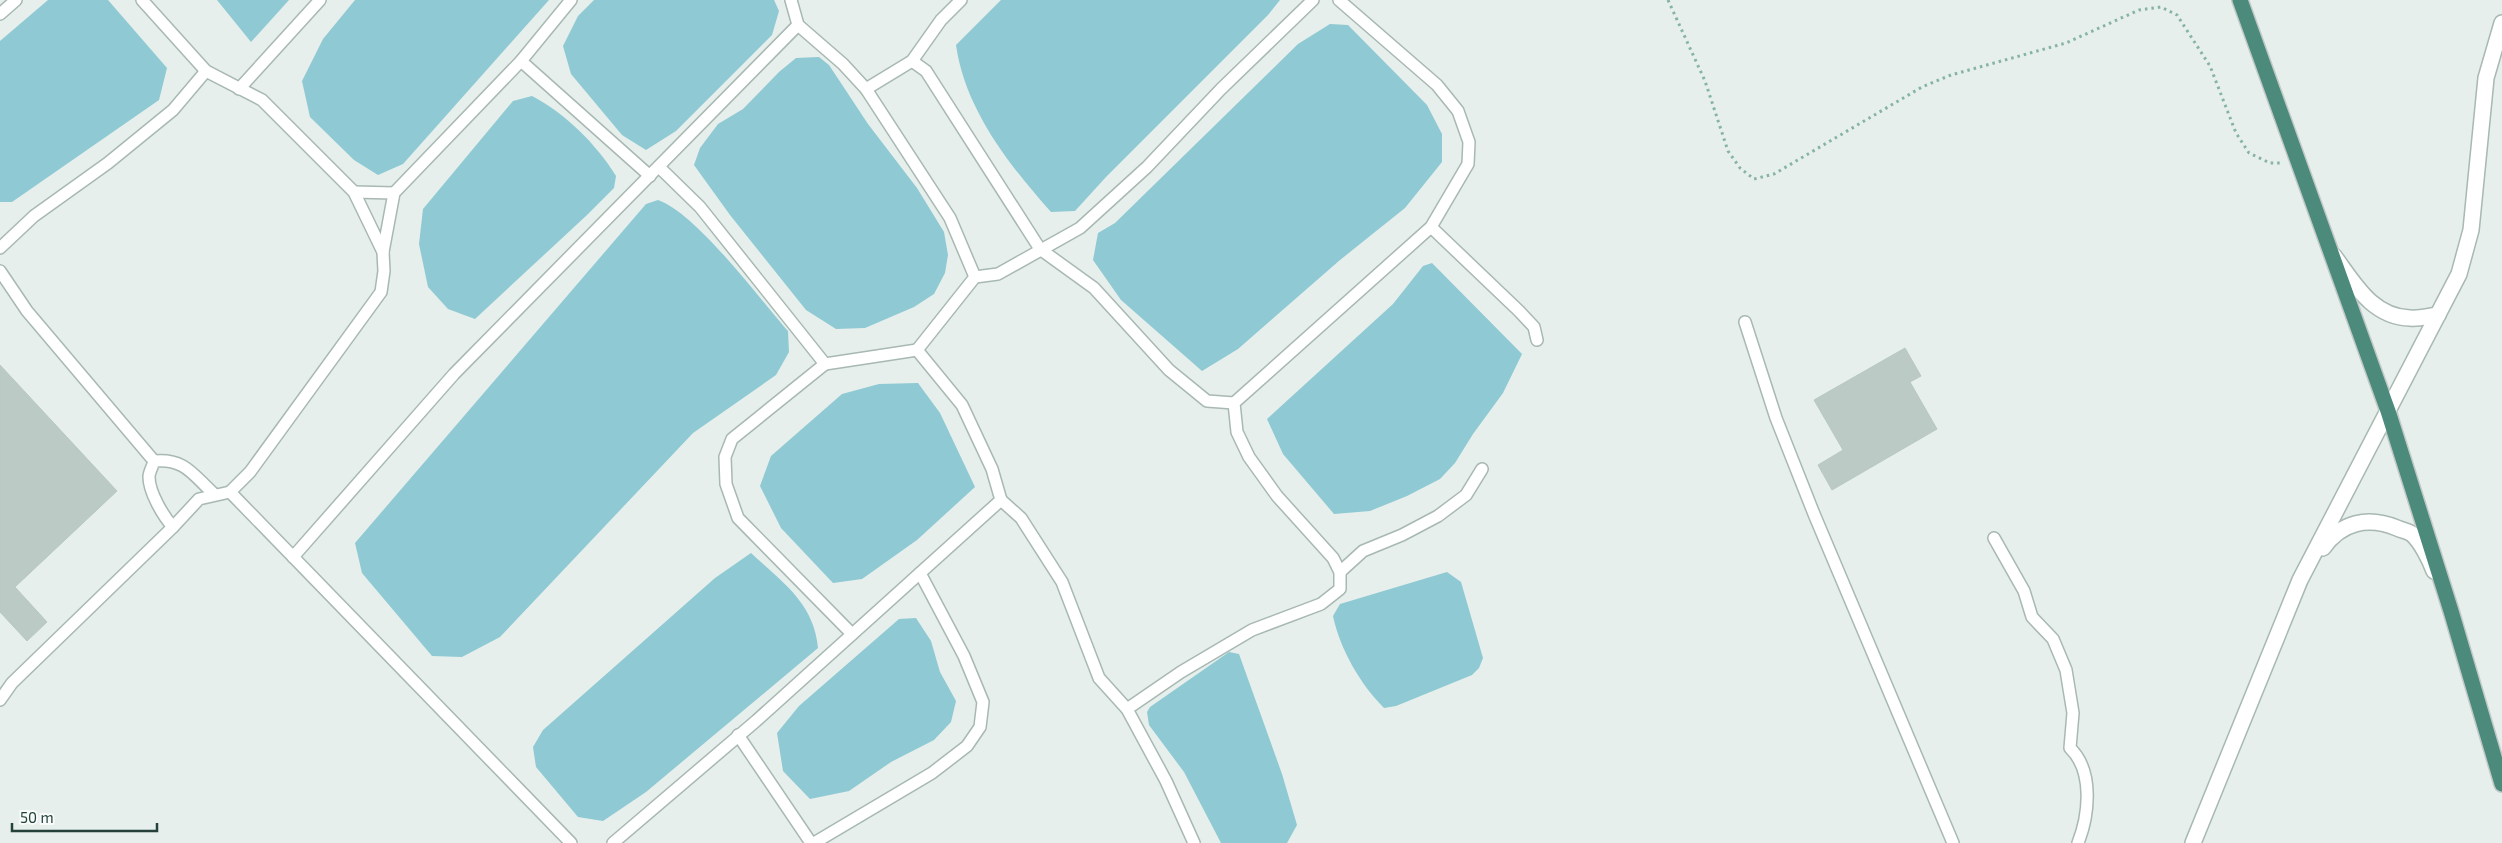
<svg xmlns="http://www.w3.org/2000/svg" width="2502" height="843" font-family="'Exo 2',sans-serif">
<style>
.water{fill:#8ec9d4}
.building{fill:#bbcac4;stroke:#b8c9c2}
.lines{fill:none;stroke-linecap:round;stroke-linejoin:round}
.service-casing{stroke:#a8b8b2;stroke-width:14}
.minor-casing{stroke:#a8b8b2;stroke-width:18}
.trunk-casing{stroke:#c2cac8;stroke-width:18}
.path{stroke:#86b3a5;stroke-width:3;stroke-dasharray:2.5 4;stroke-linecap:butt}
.service{stroke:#fff;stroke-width:11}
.minor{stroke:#fff;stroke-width:15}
.trunk{stroke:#4c8a7c;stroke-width:15}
</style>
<rect width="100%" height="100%" fill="#e6efeb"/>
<g class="water">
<polygon points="48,0 108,0 167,68 159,100 12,202 0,202 0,41"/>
<polygon points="217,0 289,0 251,42"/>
<polygon points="355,0 549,0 403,164 378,175 354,160 310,117 302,81 323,39"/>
<polygon points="594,0 774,0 779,11 772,35 676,131 646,150 622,135 571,74 563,46 578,16"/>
<path d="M1001 0H1280L1268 15 1106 177 1075 211 1051 212C1009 165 965 109 956 45Z"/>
<polygon points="1330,24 1348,25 1427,105 1442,134 1442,162 1405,208 1340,260 1238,349 1202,371 1121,300 1093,260 1098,233 1115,223 1298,44"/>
<polygon points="819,57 829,65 868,124 917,188 944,232 948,255 945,273 934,294 914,307 865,328 836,329 806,310 730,215 694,165 700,148 718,124 743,109 779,72 796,58"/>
<path d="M532 96C566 114 596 144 616 176L614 188 587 215 475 319 448 309 428 287 419 244 423 209 513 101Z"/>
<path d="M658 200C697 214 758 297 788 331L789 352 776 375 693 433 500 637 462 657 432 656 362 573 355 543 646 204Z"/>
<polygon points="1432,263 1522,354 1503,393 1473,434 1455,463 1440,479 1407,496 1370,511 1334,514 1283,454 1267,419 1393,304 1423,266"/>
<polygon points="918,383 940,413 975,487 917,540 862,579 833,583 781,528 760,486 771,456 842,394 879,384"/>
<path d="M751 553C782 582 814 603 818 648L646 792 603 821 578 817 536 767 533 747 543 730 715 578Z"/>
<path d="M1447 572 1461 582 1483 658 1479 668 1472 675 1396 706 1384 708C1360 684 1340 649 1333 616L1340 604Z"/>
<polygon points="916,618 931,641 940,672 956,701 951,722 934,740 891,762 849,791 810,799 783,771 777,733 799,706 899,619"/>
<polygon points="1229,652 1239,654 1282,774 1297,825 1287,843 1221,843 1184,772 1149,725 1147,712 1150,707"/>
</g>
<g class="building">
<polygon points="1905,348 1921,376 1910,382 1937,429 1832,490 1818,465 1843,450 1814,400"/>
<polygon points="0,365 117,491 15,587 47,622 27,641 0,612"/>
</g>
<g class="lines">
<defs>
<g id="service">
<polyline points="142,0 206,71 262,100 354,192 383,252 384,271 381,292 250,472 230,492"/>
<polyline points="791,0 798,25 843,64 866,89 950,218 975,277 917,350"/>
<polyline points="0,14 16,0"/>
<polyline points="521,61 650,176"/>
<polyline points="912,61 926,71 1040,249 1094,288 1169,370 1207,401 1234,403"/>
<polyline points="239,89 320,0"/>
<polyline points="866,89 912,61 941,20 961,0"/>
<polyline points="659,167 700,207 825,364 917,350 962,405 992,469 1001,500 1021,518 1062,582 1099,678 1127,709 1166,781 1194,843"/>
<polyline points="354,192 394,193"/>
<polyline points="1431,227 1519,311 1534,327 1537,340"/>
<polyline points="0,248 34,216 108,163 173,110 206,71"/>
<polyline points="383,252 394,193 521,61 571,0"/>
<polyline points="0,271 27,311 154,461"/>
<polyline points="975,277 998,274 1080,228 1147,167 1221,89 1313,0"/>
<polyline points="1745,322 1776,418 1814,514 1953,843"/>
<polyline points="825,364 732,439 725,457 726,484 738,518 852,634"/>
<path d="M173 527C163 516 149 492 149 477 149 472 153 466 154 461 185 458 193 475 214 494"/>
<path d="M1994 538 2024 591 2032 617 2053 639 2066 670 2073 713 2070 748C2094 771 2089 815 2078 843"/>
<polyline points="293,557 454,374 798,25"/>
<polyline points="1340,572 1363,551 1402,535 1438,516 1466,495 1482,469"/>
<polyline points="0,700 12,683 173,527 199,499 230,492 571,843"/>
<polyline points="1127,709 1181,672 1252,630 1321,604 1340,589 1340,572 1333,558 1277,496 1249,457 1237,432 1234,403 1431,227 1468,164 1469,142 1458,111 1437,85 1339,0"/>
<polyline points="738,735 811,843"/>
<polyline points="613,843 756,721 1001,500"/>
<polyline points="814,843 932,773 967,746 980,727 983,702 964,656 920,573"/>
</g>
<g id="minor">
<path d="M2334 256C2354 283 2372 317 2410 318 2419 319 2429 316 2438 315"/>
<path d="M2323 548C2341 522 2368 516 2397 528 2401 530 2408 531 2412 534 2421 542 2430 560 2434 571"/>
<polyline points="2193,843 2300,580 2459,274 2471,230 2486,78 2502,23"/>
</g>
<polyline id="trunk" points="2240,0 2388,411 2451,611 2502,784"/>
</defs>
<use href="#service" class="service-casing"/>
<use href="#minor" class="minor-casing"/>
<use href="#trunk" class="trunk-casing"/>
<polyline class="path" points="1668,0 1705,81 1728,151 1740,168 1754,179 1774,174 1922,87 1951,75 2066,43 2139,10 2161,7 2177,15 2210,66 2236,133 2249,153 2270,163 2281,163"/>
<use href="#service" class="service"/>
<use href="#minor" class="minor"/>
<use href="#trunk" class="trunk"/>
</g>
<path d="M12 823v8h145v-8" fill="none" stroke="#24423a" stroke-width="2.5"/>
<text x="20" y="823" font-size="15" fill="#24423a" stroke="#f7fbf9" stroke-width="4" paint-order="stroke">50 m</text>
</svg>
